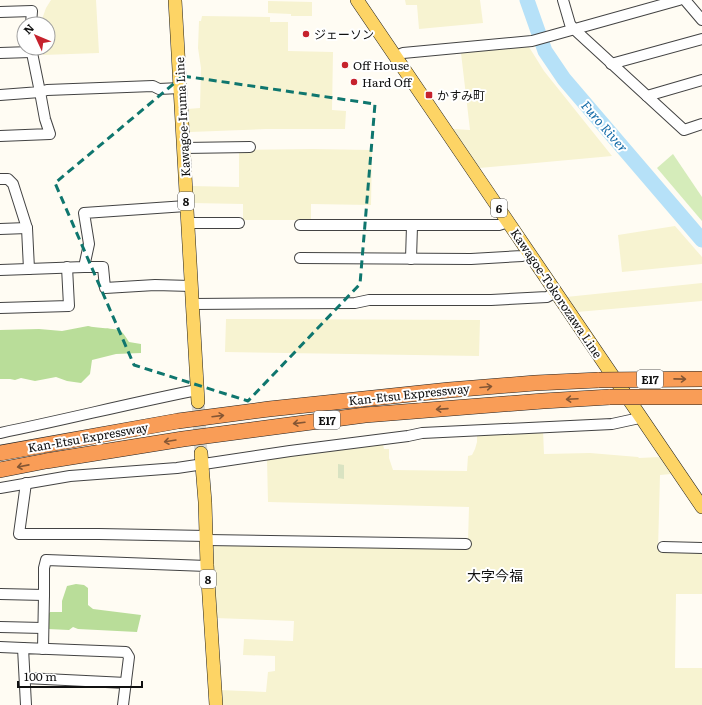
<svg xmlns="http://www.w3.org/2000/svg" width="702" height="705" font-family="Literata,'Noto Sans JP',serif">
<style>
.farmland{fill:#f7f3d1}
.green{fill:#d5ecba}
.forest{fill:#b9dd99}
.cemetery{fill:#d9e3c2}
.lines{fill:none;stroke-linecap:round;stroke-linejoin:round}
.river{stroke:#b6e1f8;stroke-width:15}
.major-tunnel{stroke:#dbd9d1;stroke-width:13;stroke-dasharray:13 6;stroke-linecap:butt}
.minor-casing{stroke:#434343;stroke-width:12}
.major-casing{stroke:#212121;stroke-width:14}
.highway-casing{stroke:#212121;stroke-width:16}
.minor{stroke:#fff;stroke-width:10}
.major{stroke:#fdd465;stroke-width:13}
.highway{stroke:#f99d57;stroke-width:15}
.highway-bridge-casing{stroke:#212121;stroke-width:16;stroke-linecap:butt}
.highway-bridge{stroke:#f99d57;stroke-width:15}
.oneway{stroke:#845634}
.marked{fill:none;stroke:#0f766e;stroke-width:3;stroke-dasharray:8 5;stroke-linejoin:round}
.poi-dot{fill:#c6222d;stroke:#fff;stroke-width:1.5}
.labels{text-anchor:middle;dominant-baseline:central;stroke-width:4;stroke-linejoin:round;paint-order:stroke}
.shield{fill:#fff;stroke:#585858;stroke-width:1}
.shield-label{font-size:11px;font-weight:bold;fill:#101010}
.poi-label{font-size:12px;fill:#101010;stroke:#fff;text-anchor:start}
.street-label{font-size:12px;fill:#101010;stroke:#fff}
.water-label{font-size:13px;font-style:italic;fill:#136ba8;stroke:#fff}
.quarter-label{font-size:14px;fill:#101010;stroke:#fff}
</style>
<rect width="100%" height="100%" fill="#fffcf3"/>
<g class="farmland">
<polygon points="51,0 96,0 99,53 43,55 42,48 48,48 48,24 41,24 41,22 46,8"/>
<polygon points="405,0 480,0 483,23 419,29 417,5 406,5"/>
<polygon points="268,1 312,2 312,16 291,16 291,14 268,13"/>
<polygon points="202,16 270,17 270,22 288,22 288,51 333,52 332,110 346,111 345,129 266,129 190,132 187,109 200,108 201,68 198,48 199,21 201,21"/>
<polygon points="529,47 544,71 612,156 479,168 453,129 470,130 461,53"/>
<polygon points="312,149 372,150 371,205 311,204 311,220 243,220 243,204 192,203 191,186 239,187 239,150"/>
<polygon points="675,226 702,257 702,264 622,272 618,235"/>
<polygon points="702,283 702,301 577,312 566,297"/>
<polygon points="226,319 480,320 479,356 225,352"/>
<polygon points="543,429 544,454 590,453 638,457 639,458 660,457 671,474 660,475 658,550 702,551 702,594 676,594 675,668 702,668 702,705 220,705 219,690 266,692 268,672 275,671 275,656 243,655 244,639 293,641 294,621 215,618 211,543 468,541 469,507 268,502 267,459 383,444 384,449 389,449 389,458 393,470 467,471 468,456 472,455 475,449 477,442 477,433"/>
</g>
<polygon class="green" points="673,154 702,197 702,221 657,168"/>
<g class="forest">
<path d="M88 326C95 328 116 328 121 331 124 334 127 339 129 342L141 344V353L116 354 92 360 90 374 81 383 67 381 56 377 35 381 21 378 15 380 10 379H0V330L39 329 62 331Z"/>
<polygon points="76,584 84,585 88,588 88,605 93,609 141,615 137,632 78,629 73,627 69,630 48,629 47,617 50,612 62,612 62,601 67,586"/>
</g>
<polygon class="cemetery" points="338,464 344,465 344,479 338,478"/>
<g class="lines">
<polyline class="river" points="527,0 545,51 564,79 702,240"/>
<polyline class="major-tunnel" points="198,402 201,453"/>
<defs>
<g id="minor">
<polyline points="563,0 570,24 574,29 684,130 702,124"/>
<polyline points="685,0 702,20"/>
<polyline points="0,12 32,11 31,24"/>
<polyline points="0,53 31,52"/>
<polyline points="396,56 403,53 532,41 679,0"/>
<polyline points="611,64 702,39"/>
<polyline points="0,95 40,92 31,48"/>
<polyline points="647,96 702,80"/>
<polyline points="0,136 50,134 45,119 40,92 47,90 153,86 159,89 180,88"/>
<polyline points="184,148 250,147"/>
<polyline points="0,179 8,179 13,184 27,228 29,269"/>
<polyline points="187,223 239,223"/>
<polyline points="300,225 499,225 508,222"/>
<polyline points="0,229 27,228"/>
<polyline points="300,258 471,259 522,256 528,252"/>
<polyline points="411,259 412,226"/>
<polyline points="84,267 103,267 105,288 155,285 191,286"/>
<polyline points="0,270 84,267 89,244 84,213 186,206"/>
<polyline points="193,304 355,303 369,300 491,300 547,297 556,292"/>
<polyline points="0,308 69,306 67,267"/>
<path d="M0 433C64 420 127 404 192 391H198"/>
<polyline points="26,483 19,534 99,534 207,536"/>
<polyline points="0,488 70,476 177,468 290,451 408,436 422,433 612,424 635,419 640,417"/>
<polyline points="207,540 466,544"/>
<polyline points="663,547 702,548"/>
<polyline points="0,594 44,595 44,568 46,560 207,566"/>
<polyline points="0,627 43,628"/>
<polyline points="0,647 23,648"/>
<polyline points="43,649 44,595"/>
<polyline points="25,678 126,683"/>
<polyline points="26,705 23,648 126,652 129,657 123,705"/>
</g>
<g id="major">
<polyline points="175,0 198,402"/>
<polyline points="357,0 702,507"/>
<polyline points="201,453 205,502 207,565 216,705"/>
</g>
<g id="highway">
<polyline points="0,453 178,421 269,409 449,390 535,383 599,380"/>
<polyline points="0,470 46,461 183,439 365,415 543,401 610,397"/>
</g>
</defs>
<use href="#minor" class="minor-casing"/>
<use href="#major" class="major-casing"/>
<use href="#highway" class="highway-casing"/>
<use href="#minor" class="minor"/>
<use href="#major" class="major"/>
<use href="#highway" class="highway"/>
<defs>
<g id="highway-bridge">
<polyline points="599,380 702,379"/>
<polyline points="610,397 702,397"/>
</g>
</defs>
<use href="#highway-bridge" class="highway-bridge-casing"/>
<use href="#highway-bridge" class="highway-bridge"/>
</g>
<defs><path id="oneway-shaft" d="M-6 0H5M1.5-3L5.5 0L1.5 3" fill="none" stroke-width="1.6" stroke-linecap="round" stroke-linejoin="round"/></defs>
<g class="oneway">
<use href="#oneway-shaft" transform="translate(680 379) rotate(1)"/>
<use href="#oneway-shaft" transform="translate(486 387) rotate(-5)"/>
<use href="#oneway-shaft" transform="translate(572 399) rotate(177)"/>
<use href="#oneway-shaft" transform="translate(442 409) rotate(176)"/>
<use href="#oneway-shaft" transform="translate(218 416) rotate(-7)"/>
<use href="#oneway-shaft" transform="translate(299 423) rotate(173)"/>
<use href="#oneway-shaft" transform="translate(170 441) rotate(171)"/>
<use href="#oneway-shaft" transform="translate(23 466) rotate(169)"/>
</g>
<path class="marked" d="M183 76 375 104 360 284 248 401 134 365 55 183Z"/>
<g class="poi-dot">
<circle cx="306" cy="34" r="4"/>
<circle cx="345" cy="65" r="4"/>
<circle cx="354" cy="82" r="4"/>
<rect x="425" y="91" width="8" height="8" rx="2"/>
</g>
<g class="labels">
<g class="shield">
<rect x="178" y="192" width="16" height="18" rx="3"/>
<rect x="491" y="199" width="16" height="18" rx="3"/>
<rect x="637" y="370" width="26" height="18" rx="3"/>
<rect x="314" y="411" width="26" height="18" rx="3"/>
<rect x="200" y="570" width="16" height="18" rx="3"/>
</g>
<g class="shield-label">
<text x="186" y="201">8</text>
<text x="499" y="208">6</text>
<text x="650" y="379">E17</text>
<text x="327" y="420">E17</text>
<text x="208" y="579">8</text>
</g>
<g class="poi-label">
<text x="314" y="34">ジェーソン</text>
<text x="353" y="65">Off House</text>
<text x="362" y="82">Hard Off</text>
<text x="437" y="95">かすみ町</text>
</g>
<g class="street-label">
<text transform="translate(182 117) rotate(-93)">Kawagoe-Iruma Line</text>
<text transform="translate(557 293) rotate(56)">Kawagoe-Tokorozawa Line</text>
<text transform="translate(409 394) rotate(-6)">Kan-Etsu Expressway</text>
<text transform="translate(88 437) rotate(-10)">Kan-Etsu Expressway</text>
</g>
<g class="water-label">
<text transform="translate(605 126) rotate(49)">Furo River</text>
</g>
<g class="quarter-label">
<text x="495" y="575">大字今福</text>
</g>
</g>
<g transform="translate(36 36) rotate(314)"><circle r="19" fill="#ffffff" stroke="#9f9f9f"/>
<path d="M0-3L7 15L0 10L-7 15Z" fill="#c6222d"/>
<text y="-6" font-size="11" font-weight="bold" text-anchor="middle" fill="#101010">N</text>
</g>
<path d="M18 681v6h124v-6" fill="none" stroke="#101010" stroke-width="2"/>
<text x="24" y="681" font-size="12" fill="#101010" stroke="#ffffff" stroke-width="3" paint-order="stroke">100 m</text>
</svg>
